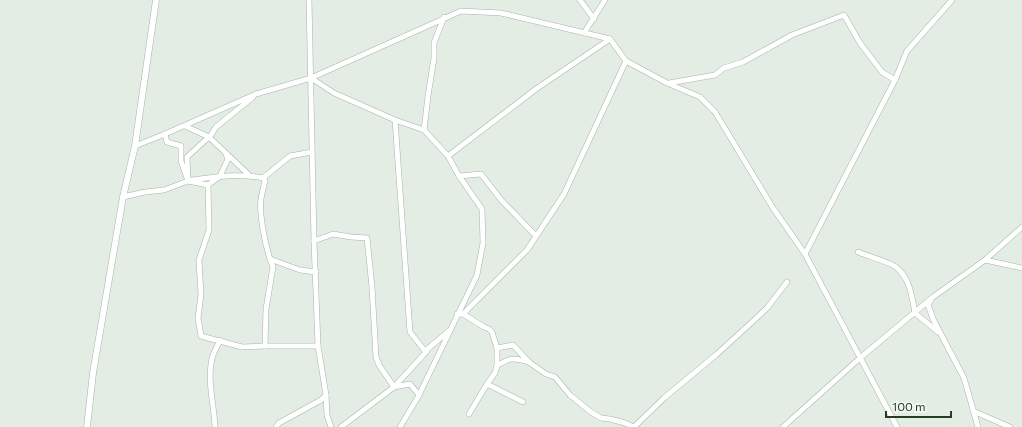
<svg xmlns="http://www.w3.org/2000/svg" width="1022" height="427" font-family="Commissioner,sans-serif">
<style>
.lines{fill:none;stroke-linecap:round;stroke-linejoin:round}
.minor-casing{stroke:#a5b5a6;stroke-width:6}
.tertiary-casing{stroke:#a5b5a6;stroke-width:7}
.minor{stroke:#fff;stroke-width:5}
.tertiary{stroke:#fff;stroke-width:6}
</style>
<rect width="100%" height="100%" fill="#e3ede3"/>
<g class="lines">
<defs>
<g id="minor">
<polyline points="309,0 314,241 318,346 326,395 327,415 331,427"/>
<polyline points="580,0 594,19"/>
<polyline points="584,33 605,0"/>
<polyline points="311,78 334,93 395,120 424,130 448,156 459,176 482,209 483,243 477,275 418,397 400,427"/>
<polyline points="669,83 715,75 724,68 743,62 792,35 844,15 860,43 882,72 895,80"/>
<polyline points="395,120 410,332 425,351"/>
<polyline points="185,126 209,137 249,175"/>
<polyline points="424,130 428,96 434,58 434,43 444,17"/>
<polyline points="165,134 167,142 181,146 181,161 188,181 208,185 209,230 199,260 201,295 198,318 201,336 242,347 265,346 318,346"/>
<polyline points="135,146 165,134 256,94 311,78 461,11 501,13 610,39 626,61 667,83 700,97 715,112 773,208 805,254 897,427"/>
<polyline points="448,156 536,89 610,39"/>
<polyline points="459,176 481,174 502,201 536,236"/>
<path d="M263 178 265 180C264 186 262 193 261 199 259 215 265 243 270 259"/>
<path d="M191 180C216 177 239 173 263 178L290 156 312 152"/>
<polyline points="208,185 220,176 228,159 226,154"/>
<polyline points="123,197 145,192 164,190 188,181 187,157 211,135 216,127 253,97"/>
<polyline points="314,241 333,234 351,237 367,238 372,287 376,357 379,365 394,387 410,384 419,395"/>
<path d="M858 252C867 256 890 262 896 267 910 278 912 297 915 313L938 332"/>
<polyline points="805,254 895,80 907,51 952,0"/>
<polyline points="985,260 1022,268"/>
<polyline points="931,300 928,305 934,321 964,378 978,427"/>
<polyline points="457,314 463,314 527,250 564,194 626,61"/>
<polyline points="463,314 484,327 489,329 492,332 497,348 497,366 495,373 487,384 469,414"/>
<polyline points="265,346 266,309 273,267 270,259 300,270 316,272"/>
<polyline points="497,348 513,345 530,363 546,374 555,377 570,395 591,412 601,418 610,419 625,423 634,427"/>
<path d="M497 366C510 357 514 358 529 362"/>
<polyline points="487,384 523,402"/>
<polyline points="973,411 1010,427"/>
<path d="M215 427C214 403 206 378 213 355 215 350 218 345 220 340"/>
<polyline points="276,427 279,423 321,400 326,395"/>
<polyline points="341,427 394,387 427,351 425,351 449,331"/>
<polyline points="634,427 664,398 717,354 751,323 767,308 787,282"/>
<polyline points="783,427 860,358 933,297 985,260 1022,227"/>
</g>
<polyline id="tertiary" points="87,427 93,373 123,197 135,146 156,0"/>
</defs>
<use href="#minor" class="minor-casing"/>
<use href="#tertiary" class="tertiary-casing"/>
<use href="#minor" class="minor"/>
<use href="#tertiary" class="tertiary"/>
</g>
<path d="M886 411v6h65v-6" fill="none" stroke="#223e25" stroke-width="2"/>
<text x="892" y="411" font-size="12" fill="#223e25" stroke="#f4f9f3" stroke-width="3" paint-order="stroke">100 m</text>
</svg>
